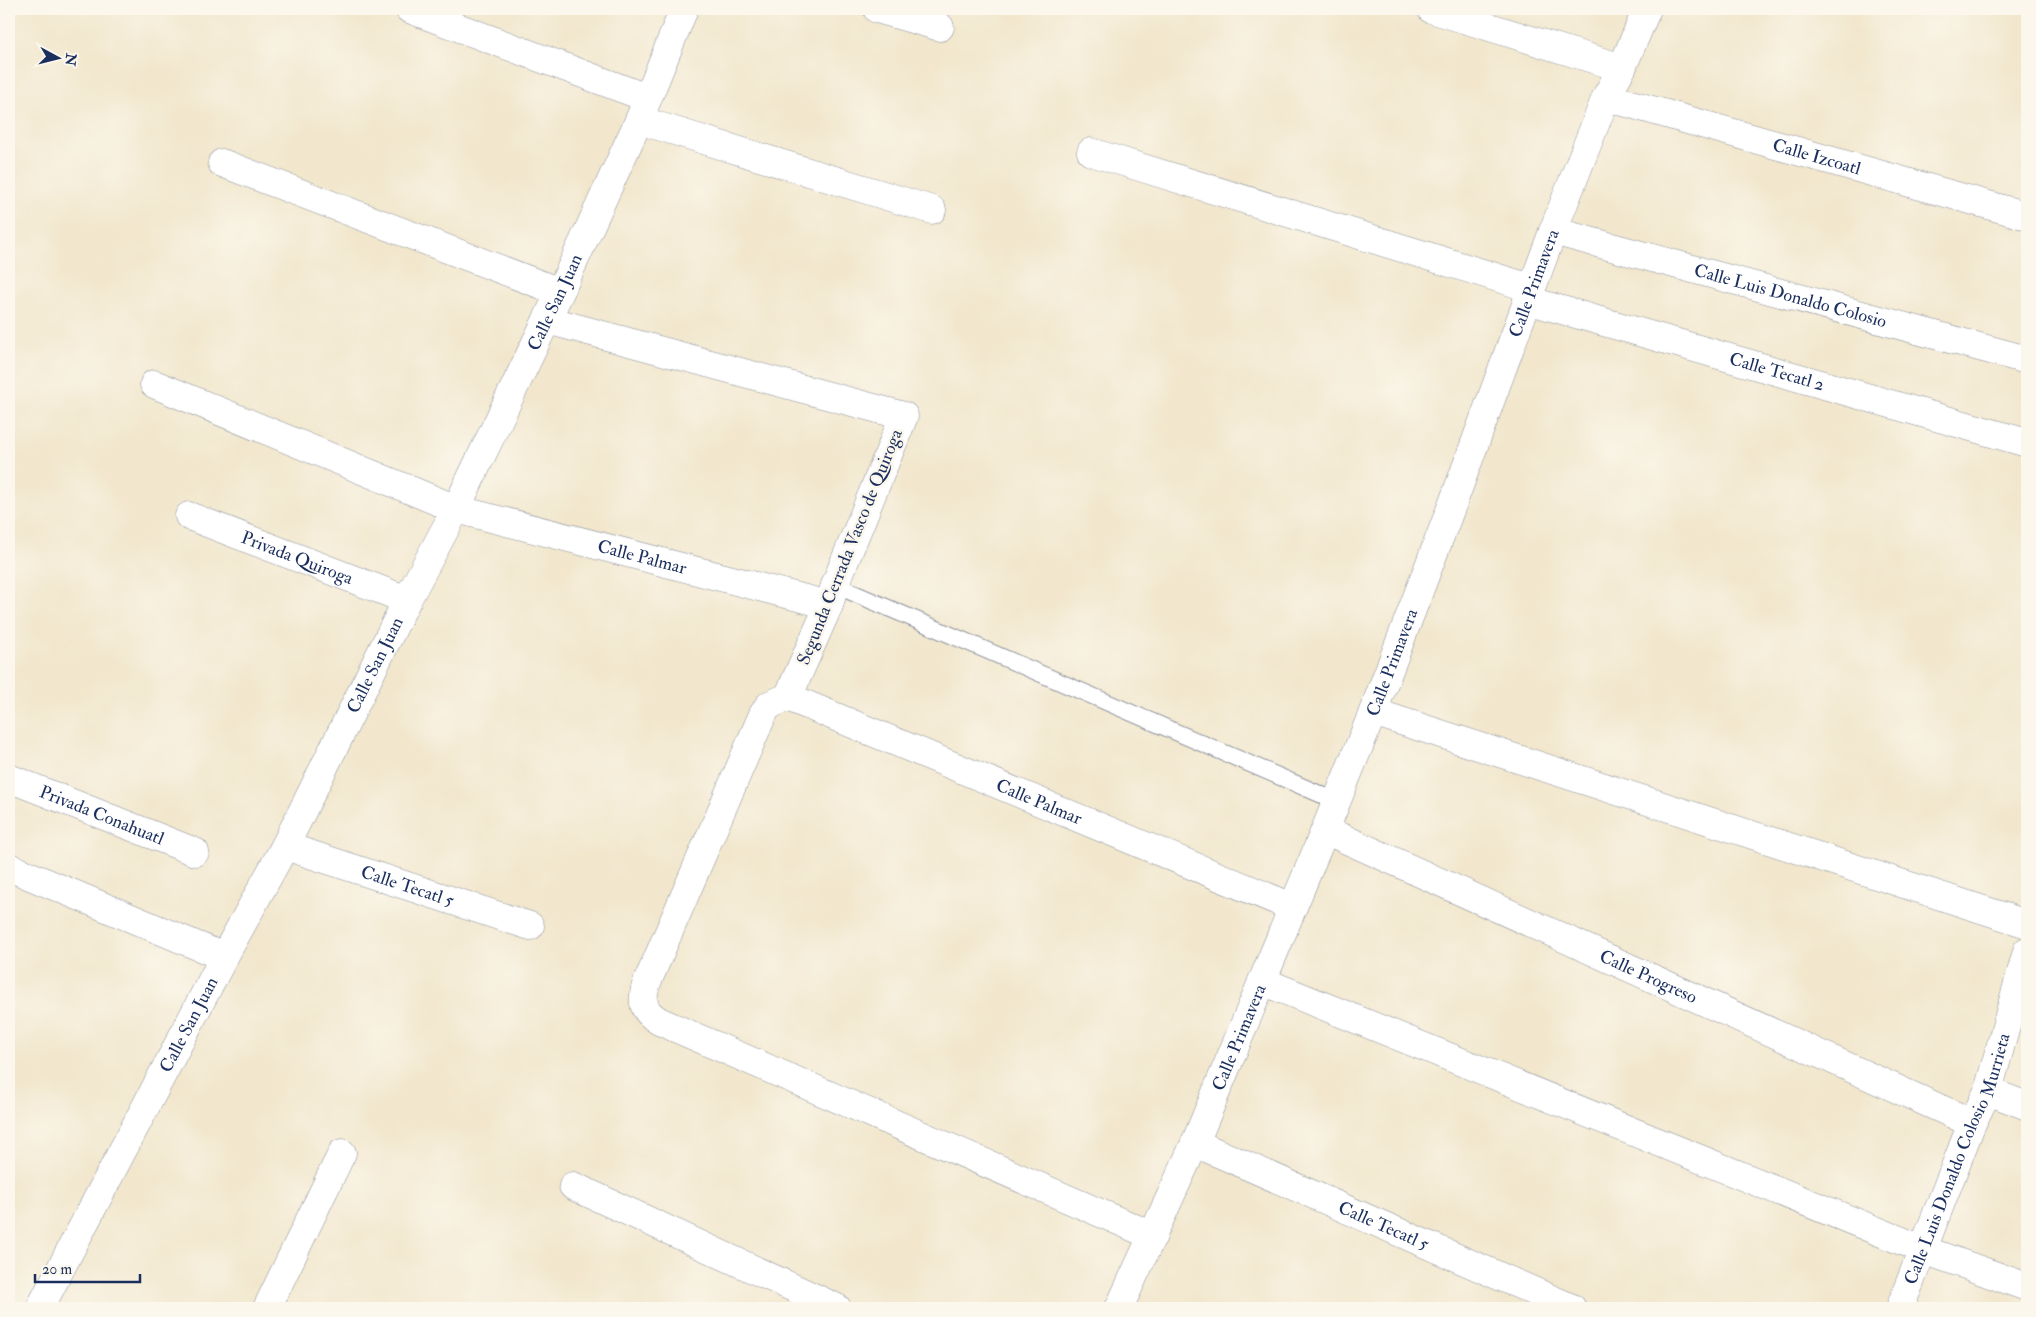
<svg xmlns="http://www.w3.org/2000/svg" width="2036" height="1317" font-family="'IM FELL Double Pica',serif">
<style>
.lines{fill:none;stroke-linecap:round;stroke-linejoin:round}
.service-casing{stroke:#868b96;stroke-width:18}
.minor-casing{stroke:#868b96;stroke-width:29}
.tertiary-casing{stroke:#868b96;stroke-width:29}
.service{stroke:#fff;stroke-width:16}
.minor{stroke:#fff;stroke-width:28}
.tertiary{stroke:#fff;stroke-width:28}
.labels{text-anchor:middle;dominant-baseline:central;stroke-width:5;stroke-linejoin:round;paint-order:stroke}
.street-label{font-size:18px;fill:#1b2f5e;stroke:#fbf7ec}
</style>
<rect width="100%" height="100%" fill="#fbf7ec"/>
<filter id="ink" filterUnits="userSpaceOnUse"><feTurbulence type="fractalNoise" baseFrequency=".02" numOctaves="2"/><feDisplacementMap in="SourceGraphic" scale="10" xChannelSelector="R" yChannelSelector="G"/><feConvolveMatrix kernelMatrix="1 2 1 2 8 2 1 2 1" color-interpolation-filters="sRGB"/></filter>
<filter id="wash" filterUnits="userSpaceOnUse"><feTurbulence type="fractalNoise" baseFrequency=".0096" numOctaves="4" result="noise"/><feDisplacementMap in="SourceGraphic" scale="20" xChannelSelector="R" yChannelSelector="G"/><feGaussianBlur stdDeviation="1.12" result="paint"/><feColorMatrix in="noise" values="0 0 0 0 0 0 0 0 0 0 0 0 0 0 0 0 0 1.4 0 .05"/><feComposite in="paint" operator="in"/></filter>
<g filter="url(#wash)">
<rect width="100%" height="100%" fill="#f2e7cd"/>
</g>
<g filter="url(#ink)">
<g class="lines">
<defs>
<polyline id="service" points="835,585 1336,801"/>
<g id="minor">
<polyline points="409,9 647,98"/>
<polyline points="877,9 940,27"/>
<polyline points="1431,9 1622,68"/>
<path id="s1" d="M1606 97 2027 216"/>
<polyline points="639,120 932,210"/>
<polyline points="1091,152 1531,288"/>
<polyline points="222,163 560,292"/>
<path id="s2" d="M1553 231 2027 360"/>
<path id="s3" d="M1527 300 2027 443"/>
<path d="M547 320 904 416 835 585 829 605 788 697 769 705 763 714 646 985C641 1002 643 1011 659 1021L1153 1236"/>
<path id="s4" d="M154 384 456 509 829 605"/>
<path id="s5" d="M189 516 407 600"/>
<path id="s6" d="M788 697 1292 907"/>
<polyline points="1373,712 2027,924"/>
<path id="s7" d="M9 778 195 852"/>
<path id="s8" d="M1325 830 1972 1123"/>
<path id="s9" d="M285 846 530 926"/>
<polyline points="9,867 224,957"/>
<polyline points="1262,981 1924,1250 2027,1287"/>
<polyline points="1988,1091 2027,1106"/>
<path id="s10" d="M1195 1143 1572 1308"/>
<polyline points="573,1186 837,1308"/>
<polyline points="267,1308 342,1153"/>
<path id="s11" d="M1119 1308 1195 1143 1325 830 1373 712 1454 500 1553 231 1606 97 1622 68 1647 9"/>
<path id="s12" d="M1900 1308 1972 1123 1988 1091 2027 951"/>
</g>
<g id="tertiary">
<path id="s13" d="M40 1308 224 957 285 846 407 600 456 509 560 292 639 120 684 9"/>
</g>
</defs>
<use href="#service" class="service-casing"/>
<use href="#minor" class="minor-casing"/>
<use href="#tertiary" class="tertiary-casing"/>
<use href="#service" class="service"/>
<use href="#minor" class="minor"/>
<use href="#tertiary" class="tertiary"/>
</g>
</g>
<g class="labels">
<g class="street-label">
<text stroke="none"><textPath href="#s1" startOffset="219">Calle Izcoatl</textPath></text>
<text stroke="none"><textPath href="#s11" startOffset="1106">Calle Primavera</textPath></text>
<text stroke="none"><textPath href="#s2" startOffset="246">Calle Luis Donaldo Colosio</textPath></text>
<text stroke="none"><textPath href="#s13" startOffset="1130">Calle San Juan</textPath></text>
<text stroke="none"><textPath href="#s3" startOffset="260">Calle Tecatl 2</textPath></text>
<text transform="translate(850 547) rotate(-68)">Segunda Cerrada Vasco de Quiroga</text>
<text stroke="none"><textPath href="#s4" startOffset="519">Calle Palmar</textPath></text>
<text stroke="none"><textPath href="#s5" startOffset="116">Privada Quiroga</textPath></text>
<text stroke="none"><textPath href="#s11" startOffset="701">Calle Primavera</textPath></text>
<text stroke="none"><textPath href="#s13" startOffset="725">Calle San Juan</textPath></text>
<text stroke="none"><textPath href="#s6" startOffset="272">Calle Palmar</textPath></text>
<text stroke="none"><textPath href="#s7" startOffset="100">Privada Conahuatl</textPath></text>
<text stroke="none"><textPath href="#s9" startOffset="129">Calle Tecatl 5</textPath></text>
<text stroke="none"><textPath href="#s8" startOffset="355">Calle Progreso</textPath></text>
<text stroke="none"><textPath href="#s13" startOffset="320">Calle San Juan</textPath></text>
<text stroke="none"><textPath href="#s11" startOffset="296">Calle Primavera</textPath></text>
<text stroke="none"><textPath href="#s12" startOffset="160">Calle Luis Donaldo Colosio Murrieta</textPath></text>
<text stroke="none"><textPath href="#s10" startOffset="206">Calle Tecatl 5</textPath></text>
</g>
</g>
<rect width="2036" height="1317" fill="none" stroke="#fbf7ec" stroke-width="30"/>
<g transform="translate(58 58) rotate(97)" stroke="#fbf7ec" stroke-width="4" paint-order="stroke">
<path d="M0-4L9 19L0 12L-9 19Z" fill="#1b2f5e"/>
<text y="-8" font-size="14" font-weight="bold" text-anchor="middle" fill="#1b2f5e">N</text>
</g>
<path d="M35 1274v8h105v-8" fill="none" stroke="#1b2f5e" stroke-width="2.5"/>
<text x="42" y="1274" font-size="15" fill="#1b2f5e" stroke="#fbf7ec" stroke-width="4" paint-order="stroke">20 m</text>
</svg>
